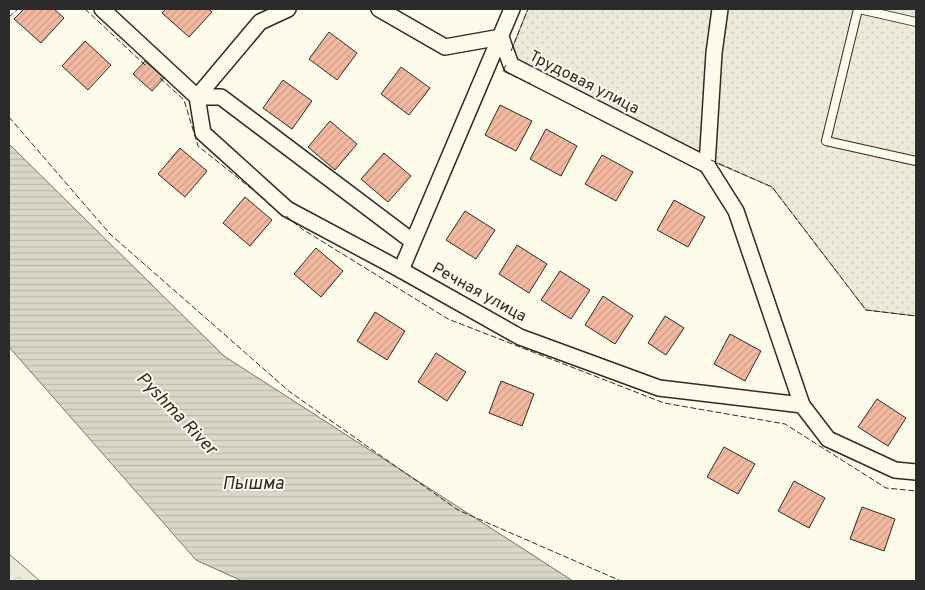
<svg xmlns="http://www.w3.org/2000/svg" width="925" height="590" font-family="Overpass,sans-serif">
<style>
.forest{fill:url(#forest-crowns);stroke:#74746e}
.garden{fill:url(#garden-dots);stroke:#74746e}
.water{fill:url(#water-rules);stroke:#74746e}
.building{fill:url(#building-hatch);stroke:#2b2b2b}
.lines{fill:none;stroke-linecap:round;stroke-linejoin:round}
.lane-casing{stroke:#2b2b2b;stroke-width:10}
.street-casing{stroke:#2b2b2b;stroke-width:18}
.lane{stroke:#fdfbea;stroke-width:8}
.street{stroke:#fdfbea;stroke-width:15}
.fence{stroke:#2b2b2b;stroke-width:1;stroke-dasharray:6 2.5;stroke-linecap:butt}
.labels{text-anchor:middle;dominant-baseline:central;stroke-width:4;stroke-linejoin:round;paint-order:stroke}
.street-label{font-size:16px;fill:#2b2b2b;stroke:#fdfbea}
.water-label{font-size:18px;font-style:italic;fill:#2b2b2b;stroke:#fdfbea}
</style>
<defs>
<pattern id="forest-crowns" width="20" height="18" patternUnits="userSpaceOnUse" patternTransform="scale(1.25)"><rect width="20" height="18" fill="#ecebdb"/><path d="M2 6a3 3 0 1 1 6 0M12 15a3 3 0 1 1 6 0" fill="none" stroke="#cbcabc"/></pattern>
<pattern id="garden-dots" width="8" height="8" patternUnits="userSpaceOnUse" patternTransform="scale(1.25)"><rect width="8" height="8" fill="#ecebdb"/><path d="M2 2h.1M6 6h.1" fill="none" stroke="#cbcabc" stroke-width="1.8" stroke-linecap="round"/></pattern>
<pattern id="water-rules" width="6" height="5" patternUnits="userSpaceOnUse" patternTransform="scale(1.25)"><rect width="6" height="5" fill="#d8d7c9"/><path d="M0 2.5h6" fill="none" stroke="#bab9ad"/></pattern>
<pattern id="building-hatch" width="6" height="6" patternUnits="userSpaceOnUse" patternTransform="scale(1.25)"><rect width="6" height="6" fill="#f2b8a0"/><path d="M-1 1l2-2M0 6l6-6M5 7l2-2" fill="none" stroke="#d09e8a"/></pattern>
</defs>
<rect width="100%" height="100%" fill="#fdfbea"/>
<polygon class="forest" points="9,554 40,581 9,581"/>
<polygon class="garden" points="528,9 916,9 916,316 866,310 772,187 503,71"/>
<polygon class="water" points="9,144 224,356 573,581 242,581 196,560 9,347"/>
<g class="building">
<polygon points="24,9 54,9 64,18 41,43 14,19"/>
<polygon points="166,9 208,9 212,12 189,37 162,13"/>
<polygon points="329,32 357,53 337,80 309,59"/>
<polygon points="85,41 111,65 88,90 62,66"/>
<polygon points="145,61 164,78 152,91 133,74"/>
<polygon points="401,67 430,88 409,115 381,94"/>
<polygon points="283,80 312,101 292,129 263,108"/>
<polygon points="500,105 532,121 516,151 485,135"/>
<polygon points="330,121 357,144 335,170 308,147"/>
<polygon points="546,129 577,146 561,176 530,159"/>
<polygon points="180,148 207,171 185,197 158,174"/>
<polygon points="384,153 411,176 388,202 361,179"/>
<polygon points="602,155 633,172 616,201 585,184"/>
<polygon points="245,197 272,220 250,246 223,223"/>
<polygon points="674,200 705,217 688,247 657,230"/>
<polygon points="465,211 495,230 476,259 446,240"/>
<polygon points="517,245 547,264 529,293 499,274"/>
<polygon points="316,248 343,271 321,297 294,274"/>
<polygon points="560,271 590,290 571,319 541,300"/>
<polygon points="603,296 633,316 615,344 585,325"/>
<polygon points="375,312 405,331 387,360 357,341"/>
<polygon points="665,316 684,328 666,355 648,343"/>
<polygon points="730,334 761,351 745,381 714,364"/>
<polygon points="436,353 466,372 447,401 418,382"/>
<polygon points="501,381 534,394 522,426 489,413"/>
<polygon points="877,399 906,418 888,446 858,427"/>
<polygon points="724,447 755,464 738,494 707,477"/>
<polygon points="794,481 825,498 809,528 778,511"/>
<polygon points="862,507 895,519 884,551 850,539"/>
</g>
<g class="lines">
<defs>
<g id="lane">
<polyline points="858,9 826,141 916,161"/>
<polyline points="859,9 916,22"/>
</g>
<g id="street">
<polyline points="102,9 197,97 203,133 287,209 401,270 520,337 659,388 802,405 828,439 895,470 916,472"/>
<polyline points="379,9 445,47 501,37 511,65 707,165"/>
<polyline points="720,9 714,53 707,165 736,211 802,405"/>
<polyline points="197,97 221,97 412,241"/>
<polyline points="197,97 260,22 288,9"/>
<polyline points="401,270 512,9"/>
</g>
</defs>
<use href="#lane" class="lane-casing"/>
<use href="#street" class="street-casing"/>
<use href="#lane" class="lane"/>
<use href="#street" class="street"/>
<g class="fence">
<polyline points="85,9 145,65"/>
<polyline points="9,17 18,9"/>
<polyline points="511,51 528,9"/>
<polyline points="506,65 503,71 531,84"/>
<polyline points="160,78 184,100 198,146 268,202"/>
<polyline points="9,117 110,234 290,392 458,510 621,581"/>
<polyline points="711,160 772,187 866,310 916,316"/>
<polyline points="286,216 302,229 448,319 664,403 785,424 886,488 916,491"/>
</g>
</g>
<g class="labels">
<g class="street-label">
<text transform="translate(584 83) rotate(27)">Трудовая улица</text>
<text transform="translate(479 293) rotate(29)">Речная улица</text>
</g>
<g class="water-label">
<text transform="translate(176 414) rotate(46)">Pyshma River</text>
<text x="253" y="484">Пышма</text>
</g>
</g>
<rect width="925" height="590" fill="none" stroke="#2b2b2b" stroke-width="20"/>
</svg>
